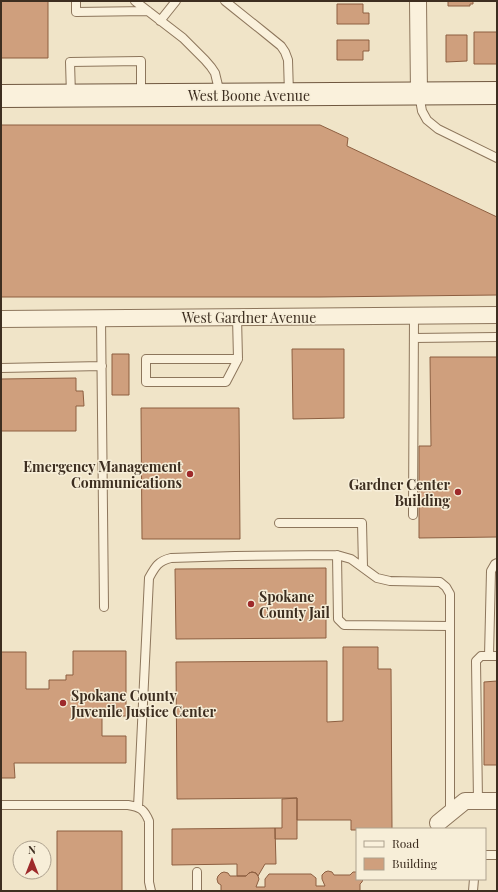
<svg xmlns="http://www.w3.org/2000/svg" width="498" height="892" font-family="'Playfair Display',serif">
<rect width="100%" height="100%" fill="#f0e4c8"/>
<path fill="#cf9f7d" stroke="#8d5f41" d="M 1,1 L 48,1 L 48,58 L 1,58 Z
M 448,1 L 473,1 L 473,4 L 470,4 L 470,6 L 448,6 Z
M 337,4 L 363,4 L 363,13 L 369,13 L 369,24 L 337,24 Z
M 474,32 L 497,32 L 497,64 L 474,64 Z
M 446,35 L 467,35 L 467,61 L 446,62 Z
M 337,40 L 369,40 L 369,51 L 363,51 L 363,60 L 337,60 Z
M 1,125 L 320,125 L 348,138 L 347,146 L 497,217 L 497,295 L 320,297 L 1,297 Z
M 292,349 L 344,349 L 344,418 L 293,419 Z
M 112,354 L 129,354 L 129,395 L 112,395 Z
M 430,357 L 497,357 L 497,537 L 419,538 L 419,446 L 431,446 Z
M 76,378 L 76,391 L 83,391 L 84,406 L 76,406 L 76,431 L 1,431 L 1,379 Z
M 141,408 L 239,408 L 240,539 L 142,539 Z
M 326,568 L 326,638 L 176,639 L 175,569 Z
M 343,647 L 378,647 L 378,669 L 391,669 L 392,829 L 357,829 L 357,830 L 351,830 L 351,820 L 297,820 L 297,798 L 177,799 L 176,662 L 327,661 L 327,722 L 343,721 Z
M 73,651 L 126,651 L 126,716 L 102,716 L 102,736 L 126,736 L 126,763 L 14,763 L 15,778 L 1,778 L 1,652 L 26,652 L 26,689 L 49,689 L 49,680 L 66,680 L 66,675 L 73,675 Z
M 497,681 L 497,765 L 484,765 L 484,682 Z
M 297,798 L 297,839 L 275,839 L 275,828 L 282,828 L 282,799 Z
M 275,828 L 276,864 L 265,864 L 258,876 L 256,873 L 252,872 L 249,873 L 246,876 L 237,876 L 237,864 L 172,865 L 172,829 Z
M 57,831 L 122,831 L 122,891 L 57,891 Z
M 328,871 L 332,872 L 334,875 L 350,875 L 353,872 L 357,872 L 357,879 L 363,879 L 362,882 L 360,884 L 360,891 L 221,891 L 221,885 L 218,883 L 217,879 L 218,876 L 221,873 L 224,872 L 228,873 L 230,876 L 246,876 L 249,873 L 252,872 L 256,873 L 258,876 L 259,879 L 256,887 L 265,887 L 265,879 L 269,874 L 311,874 L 316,878 L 316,886 L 325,886 L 322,879 L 322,875 L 325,872 Z"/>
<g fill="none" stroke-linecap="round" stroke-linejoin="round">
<defs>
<path id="lane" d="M 76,1 L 76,12 L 148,11
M 135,1 L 183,38 L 205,60 L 211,67 L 215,73 L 220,94
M 225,1 L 265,33 L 281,46 L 285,52 L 288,60 L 289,94
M 160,21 L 176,1
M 419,94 L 422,111 L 427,120 L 438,129 L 497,158
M 71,95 L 70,62 L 141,61 L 141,95
M 237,317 L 238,359 L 146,359 L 146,382 L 226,382 L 238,359
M 101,318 L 104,607
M 414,338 L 497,337
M 1,368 L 102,366
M 413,515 L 414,316
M 279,523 L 362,523 L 363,567
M 337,555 L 338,619 L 344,625 L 450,626
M 489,656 L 491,571 L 495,564 L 497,563
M 478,801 L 476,661 L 481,656 L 497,656
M 1,805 L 128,805 C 140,807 144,809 149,821 L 149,882 L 151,891
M 138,807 L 149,578 C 155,567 158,561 171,558 L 235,556 L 337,555 L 351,559 L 377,578 L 390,581 L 440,582 L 446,587 L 450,594 L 450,813
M 485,855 L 497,855
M 197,872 L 197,891
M 473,891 L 474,879"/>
<path id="street" d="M 418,1 L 419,94
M 1,319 L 497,315
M 438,823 L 465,801 L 497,801"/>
<path id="secondary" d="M 1,96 L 497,93"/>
</defs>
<use href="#lane" stroke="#8d765c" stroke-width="10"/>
<use href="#street" stroke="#8d765c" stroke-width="18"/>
<use href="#secondary" stroke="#6f573f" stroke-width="24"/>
<use href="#lane" stroke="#faf1dc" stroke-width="8"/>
<use href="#street" stroke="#faf1dc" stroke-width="16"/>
<use href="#secondary" stroke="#faf1dc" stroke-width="22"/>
</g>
<g fill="#9e2a2b" stroke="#f7eed8" stroke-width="1.5">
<circle cx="190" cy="474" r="4"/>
<circle cx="458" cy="492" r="4"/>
<circle cx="251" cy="604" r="4"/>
<circle cx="63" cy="703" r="4"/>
</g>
<g text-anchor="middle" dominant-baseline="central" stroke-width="3" stroke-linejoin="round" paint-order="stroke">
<g font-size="14" fill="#3d2e20" stroke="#f7eed8">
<text x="249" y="95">West Boone Avenue</text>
<text x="249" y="317">West Gardner Avenue</text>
</g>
<g font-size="14" font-weight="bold" fill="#3d2e20" stroke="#f7eed8" text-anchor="end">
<text x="182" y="466">Emergency Management<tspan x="182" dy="16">Communications</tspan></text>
<text x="450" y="484">Gardner Center<tspan x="450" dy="16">Building</tspan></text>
<text x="259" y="596" text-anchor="start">Spokane<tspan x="259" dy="16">County Jail</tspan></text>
<text x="71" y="695" text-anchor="start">Spokane County<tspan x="71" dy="16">Juvenile Justice Center</tspan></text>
</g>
</g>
<rect width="498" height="892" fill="none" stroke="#3d2e20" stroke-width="4"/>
<rect x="356" y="828" width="130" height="52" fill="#f7eed8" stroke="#ada18e"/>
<rect x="364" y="841" width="20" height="6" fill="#faf1dc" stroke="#ada18e"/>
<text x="392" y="848" font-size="12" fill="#3d2e20">Road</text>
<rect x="364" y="858" width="20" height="12" fill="#cf9f7d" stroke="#ada18e"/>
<text x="392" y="868" font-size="12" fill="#3d2e20">Building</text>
<g transform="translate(32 860)"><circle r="19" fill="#f7eed8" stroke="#ada18e"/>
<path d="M0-3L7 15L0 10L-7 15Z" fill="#9e2a2b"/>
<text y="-6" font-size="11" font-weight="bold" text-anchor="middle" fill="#3d2e20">N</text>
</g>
</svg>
